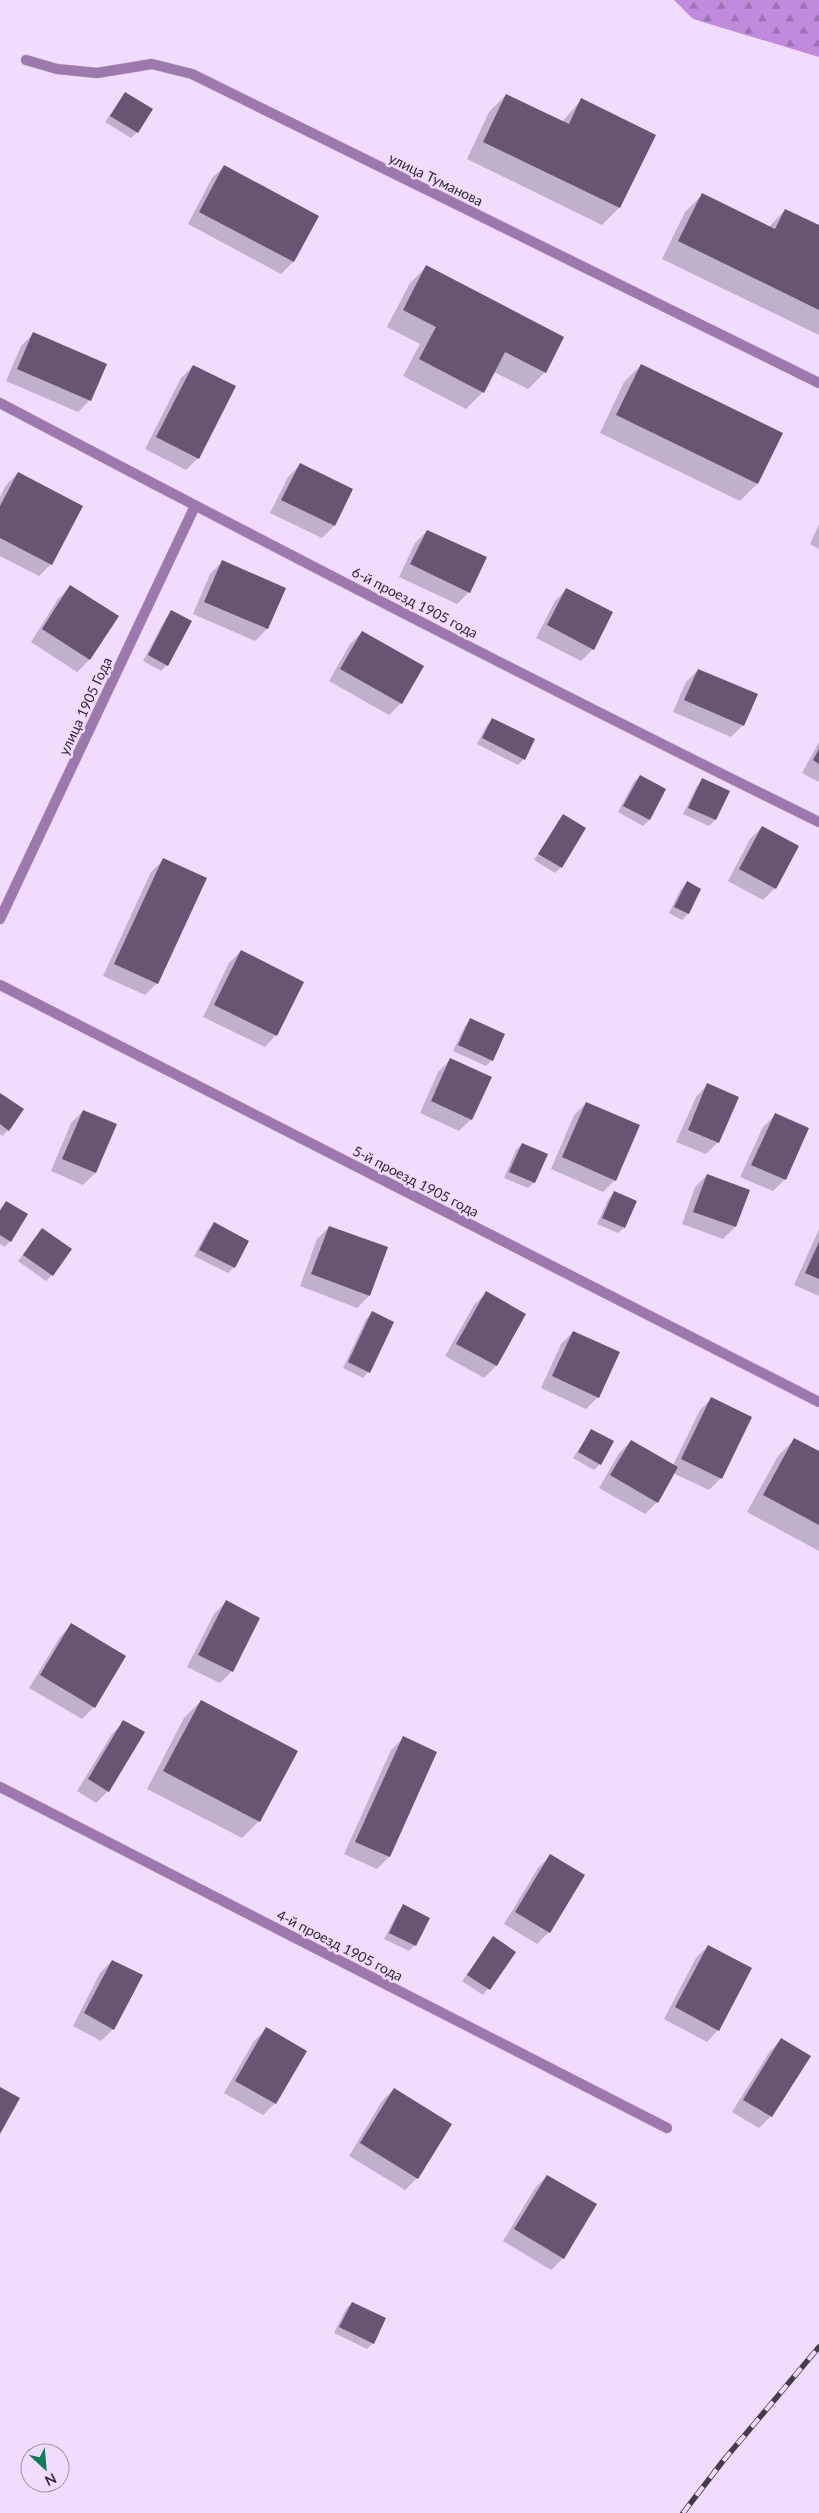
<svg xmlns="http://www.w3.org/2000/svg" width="819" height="2513" font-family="Lato,sans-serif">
<defs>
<pattern id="forest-firs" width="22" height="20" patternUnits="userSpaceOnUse" patternTransform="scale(1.25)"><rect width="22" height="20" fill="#c18bdd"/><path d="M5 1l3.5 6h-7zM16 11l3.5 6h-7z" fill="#9d72b4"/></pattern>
</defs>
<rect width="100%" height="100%" fill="#f1dcfd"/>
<path fill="url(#forest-firs)" d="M 674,0 L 819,0 L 819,57 L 693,19 Z"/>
<path fill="#0003" d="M 125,93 L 137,132 L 131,138 L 105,122 Z
M 506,95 L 562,122 L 581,100 L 619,208 L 602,225 L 467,159 L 489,112 Z
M 224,167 L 317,216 L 293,262 L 281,274 L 188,224 L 212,178 Z
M 702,195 L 769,227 L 785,210 L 819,226 L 819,335 L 662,259 L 685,212 Z
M 427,266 L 545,372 L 528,389 L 494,372 L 483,392 L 466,409 L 403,376 L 420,344 L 387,327 L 410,283 Z
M 33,334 L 90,400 L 78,412 L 6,381 L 21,346 Z
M 641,365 L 782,434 L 757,484 L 740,501 L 600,433 L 624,382 Z
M 193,366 L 198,458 L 186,470 L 145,449 L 181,378 Z
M 300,465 L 351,490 L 334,526 L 322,538 L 270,513 L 288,477 Z
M 18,473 L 51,564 L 39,576 L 0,556 L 0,497 L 6,485 Z
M 819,524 L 819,549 L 810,544 Z
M 427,531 L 469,592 L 457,604 L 399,577 L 415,543 Z
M 222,562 L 284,588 L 267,629 L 255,641 L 193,614 L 210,574 Z
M 70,587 L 117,617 L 89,660 L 77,672 L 31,642 L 58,599 Z
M 567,589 L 593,649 L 581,661 L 536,638 L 555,601 Z
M 171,612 L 167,665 L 161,671 L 143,661 L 166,618 Z
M 362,632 L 401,703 L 389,715 L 329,681 L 350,644 Z
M 698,670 L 743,725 L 731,737 L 673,712 L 686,682 Z
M 493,719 L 524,759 L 518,765 L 477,744 L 487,725 Z
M 819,742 L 819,782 L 802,773 Z
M 640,776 L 665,790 L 649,820 L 643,826 L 618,812 L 634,782 Z
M 703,780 L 728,792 L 715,820 L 709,826 L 683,814 L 697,786 Z
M 563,816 L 561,867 L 555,873 L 534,860 Z
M 762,827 L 775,888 L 763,900 L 728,881 L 750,839 Z
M 163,860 L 157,983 L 145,995 L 103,976 L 151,872 Z
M 687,883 L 700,889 L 688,914 L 682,920 L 669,913 L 681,889 Z
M 241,951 L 276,1035 L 265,1047 L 203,1017 L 229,963 Z
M 471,1020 L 492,1060 L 486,1066 L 453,1051 L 465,1026 Z
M 450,1060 L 471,1119 L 459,1131 L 420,1113 L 438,1072 Z
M 707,1085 L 718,1142 L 706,1154 L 676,1142 L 696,1097 Z
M 0,1094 L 8,1130 L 2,1136 L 0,1134 Z
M 586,1103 L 615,1180 L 603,1192 L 551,1169 L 574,1115 Z
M 83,1111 L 95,1173 L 83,1185 L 51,1171 L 71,1123 Z
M 775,1115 L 785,1179 L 773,1191 L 740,1177 L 763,1127 Z
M 522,1144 L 546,1155 L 534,1183 L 528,1188 L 504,1178 L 516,1150 Z
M 707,1175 L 735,1227 L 723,1239 L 682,1224 L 695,1187 Z
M 615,1192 L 636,1202 L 624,1228 L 618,1233 L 597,1224 L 609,1198 Z
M 6,1202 L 10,1241 L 5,1247 L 0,1244 L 0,1209 Z
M 214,1224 L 247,1241 L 234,1267 L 228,1273 L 194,1256 L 208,1230 Z
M 329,1227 L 369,1296 L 357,1308 L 300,1286 L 317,1239 Z
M 819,1229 L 819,1296 L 794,1285 Z
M 36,1236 L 52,1275 L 46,1281 L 18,1261 Z
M 486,1293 L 524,1314 L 496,1366 L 484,1378 L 445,1356 L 474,1305 Z
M 372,1313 L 368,1372 L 363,1378 L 343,1368 L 366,1319 Z
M 573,1332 L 598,1397 L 586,1409 L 541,1388 L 561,1344 Z
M 712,1398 L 721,1478 L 709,1490 L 673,1473 L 657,1502 L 645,1514 L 599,1488 L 619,1453 L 631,1441 L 673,1465 L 700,1410 Z
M 591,1431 L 600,1464 L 594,1470 L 573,1458 Z
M 795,1439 L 819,1452 L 819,1551 L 747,1512 L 778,1456 Z
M 226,1602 L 232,1671 L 220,1683 L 187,1667 L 214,1614 Z
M 71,1625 L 124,1657 L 94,1707 L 82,1719 L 29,1688 L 60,1637 Z
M 201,1701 L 259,1821 L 242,1838 L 147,1789 L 184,1718 Z
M 124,1722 L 108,1791 L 96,1803 L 77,1791 L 112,1734 Z
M 403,1738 L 436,1753 L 389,1857 L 377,1869 L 344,1854 L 391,1750 Z
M 550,1856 L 549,1932 L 537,1944 L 504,1924 L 538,1868 Z
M 404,1906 L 415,1945 L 409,1951 L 384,1939 L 398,1912 Z
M 493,1938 L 514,1952 L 483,1995 L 462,1981 Z
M 708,1946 L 718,2030 L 707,2042 L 664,2019 L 696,1958 Z
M 112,1961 L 113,2029 L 101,2041 L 73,2026 L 100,1973 Z
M 266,2029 L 275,2103 L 263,2115 L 224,2093 L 254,2041 Z
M 782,2039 L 771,2116 L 759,2128 L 732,2112 L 770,2051 Z
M 394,2089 L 451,2125 L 417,2178 L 405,2190 L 349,2156 L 382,2101 Z
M 547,2176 L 563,2258 L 551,2270 L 503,2241 L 535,2188 Z
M 352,2303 L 373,2343 L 367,2349 L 334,2333 L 346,2309 Z"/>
<path fill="#675571" d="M 125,92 L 153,109 L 138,133 L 110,116 Z
M 506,94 L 569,124 L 581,98 L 656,135 L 620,208 L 483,142 Z
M 224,165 L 319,216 L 294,262 L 199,212 Z
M 702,193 L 775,229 L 785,209 L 819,225 L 819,310 L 678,241 Z
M 426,265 L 564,337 L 546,373 L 505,352 L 484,393 L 419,359 L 436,327 L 403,310 Z
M 33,332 L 107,364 L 91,401 L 17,369 Z
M 641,364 L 783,433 L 758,484 L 616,415 Z
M 193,365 L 236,386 L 199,459 L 156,437 Z
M 300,463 L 353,489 L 335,526 L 281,500 Z
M 18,472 L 83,506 L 52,565 L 0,538 L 0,506 Z
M 427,530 L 487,557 L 470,593 L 410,564 Z
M 222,560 L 286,588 L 268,629 L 204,602 Z
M 70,585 L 119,616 L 90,660 L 42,629 Z
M 566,588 L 613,612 L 594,650 L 547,625 Z
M 171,610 L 192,621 L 168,666 L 148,655 Z
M 362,631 L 424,666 L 402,704 L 340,669 Z
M 698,669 L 758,694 L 744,726 L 684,700 Z
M 492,718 L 535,739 L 525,760 L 482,738 Z
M 819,749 L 819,764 L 813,760 Z
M 640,775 L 666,789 L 650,820 L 623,806 Z
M 702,778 L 730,791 L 716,820 L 688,808 Z
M 563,814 L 586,828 L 562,868 L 538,854 Z
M 762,826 L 799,846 L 776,889 L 739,869 Z
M 163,858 L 207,878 L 158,984 L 114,964 Z
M 687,881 L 701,889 L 689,914 L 674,907 Z
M 241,950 L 304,982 L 277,1036 L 214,1005 Z
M 470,1018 L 505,1034 L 493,1061 L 458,1045 Z
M 450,1058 L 492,1077 L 472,1120 L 431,1101 Z
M 707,1083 L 739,1097 L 719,1143 L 688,1130 Z
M 0,1093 L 24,1109 L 9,1131 L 0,1124 Z
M 586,1102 L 640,1125 L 616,1181 L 562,1157 Z
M 83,1110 L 117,1124 L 96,1173 L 62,1159 Z
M 775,1113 L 809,1128 L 786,1180 L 751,1165 Z
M 522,1143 L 548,1154 L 535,1183 L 509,1172 Z
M 707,1174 L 750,1190 L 736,1227 L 693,1212 Z
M 614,1191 L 637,1201 L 625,1228 L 602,1218 Z
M 6,1201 L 28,1214 L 11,1242 L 0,1235 L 0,1211 Z
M 214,1222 L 249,1241 L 235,1268 L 199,1250 Z
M 329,1226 L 388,1247 L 370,1296 L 311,1274 Z
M 42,1228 L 72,1249 L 53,1276 L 23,1255 Z
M 819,1242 L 819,1279 L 805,1273 Z
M 486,1291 L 526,1314 L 497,1366 L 456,1344 Z
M 372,1311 L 394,1322 L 370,1373 L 348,1362 Z
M 573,1331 L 620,1352 L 599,1398 L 552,1376 Z
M 711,1397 L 752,1417 L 722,1479 L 681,1459 Z
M 591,1429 L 614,1441 L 601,1465 L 578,1452 Z
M 794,1438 L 819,1451 L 819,1525 L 763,1495 Z
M 631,1440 L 678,1467 L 658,1503 L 610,1475 Z
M 226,1600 L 260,1618 L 233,1672 L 198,1655 Z
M 71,1623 L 126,1656 L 95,1708 L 40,1675 Z
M 201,1700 L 298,1751 L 260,1822 L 163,1771 Z
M 123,1720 L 145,1732 L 109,1792 L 88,1779 Z
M 403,1736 L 437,1752 L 390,1857 L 355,1842 Z
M 550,1854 L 585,1875 L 550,1933 L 515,1912 Z
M 403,1904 L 430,1918 L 416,1946 L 389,1933 Z
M 493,1936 L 516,1952 L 490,1990 L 467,1975 Z
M 708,1945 L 752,1968 L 719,2031 L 675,2007 Z
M 112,1960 L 143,1975 L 114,2030 L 84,2013 Z
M 266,2027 L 307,2051 L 276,2104 L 235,2081 Z
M 781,2038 L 811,2056 L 772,2117 L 743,2100 Z
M 0,2087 L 20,2098 L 0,2134 Z
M 394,2088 L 452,2124 L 418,2179 L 360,2143 Z
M 547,2175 L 597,2204 L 564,2259 L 514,2229 Z
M 352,2302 L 386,2318 L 374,2344 L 339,2327 Z"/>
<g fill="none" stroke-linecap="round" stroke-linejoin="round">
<defs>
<path id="street" d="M 26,60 L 57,69 L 97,73 L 152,64 L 192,74 L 819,383
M 0,403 C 271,546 544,687 819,822
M 0,919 L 195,506
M 0,985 L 819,1402
M 0,1787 L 667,2128"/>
</defs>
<use href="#street" stroke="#cbb8d5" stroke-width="11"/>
<use href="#street" stroke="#9b79ad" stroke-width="10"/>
<defs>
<path id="rail" d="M 683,2513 L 723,2461 L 819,2347"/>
</defs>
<use href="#rail" stroke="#453c4a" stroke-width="5.5"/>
<use href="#rail" stroke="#f1dcfd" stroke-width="4" stroke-dasharray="11" stroke-linecap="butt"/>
</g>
<g text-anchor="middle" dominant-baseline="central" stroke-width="5" stroke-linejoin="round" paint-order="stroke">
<g font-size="14" fill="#312935" stroke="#f1dcfd">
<text transform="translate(436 179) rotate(26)">улица Туманова</text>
<text transform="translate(415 602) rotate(27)">6-й проезд 1905 года</text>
<text transform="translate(85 706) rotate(-65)">улица 1905 Года</text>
<text transform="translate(416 1181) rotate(27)">5-й проезд 1905 года</text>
<text transform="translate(340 1945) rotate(27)">4-й проезд 1905 года</text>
</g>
</g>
<g transform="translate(45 2468) rotate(154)"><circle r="24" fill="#f1dcfd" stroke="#a494ad"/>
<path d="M0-4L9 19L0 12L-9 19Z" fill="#0f7d58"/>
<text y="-8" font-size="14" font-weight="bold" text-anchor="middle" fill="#312935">N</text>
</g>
</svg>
